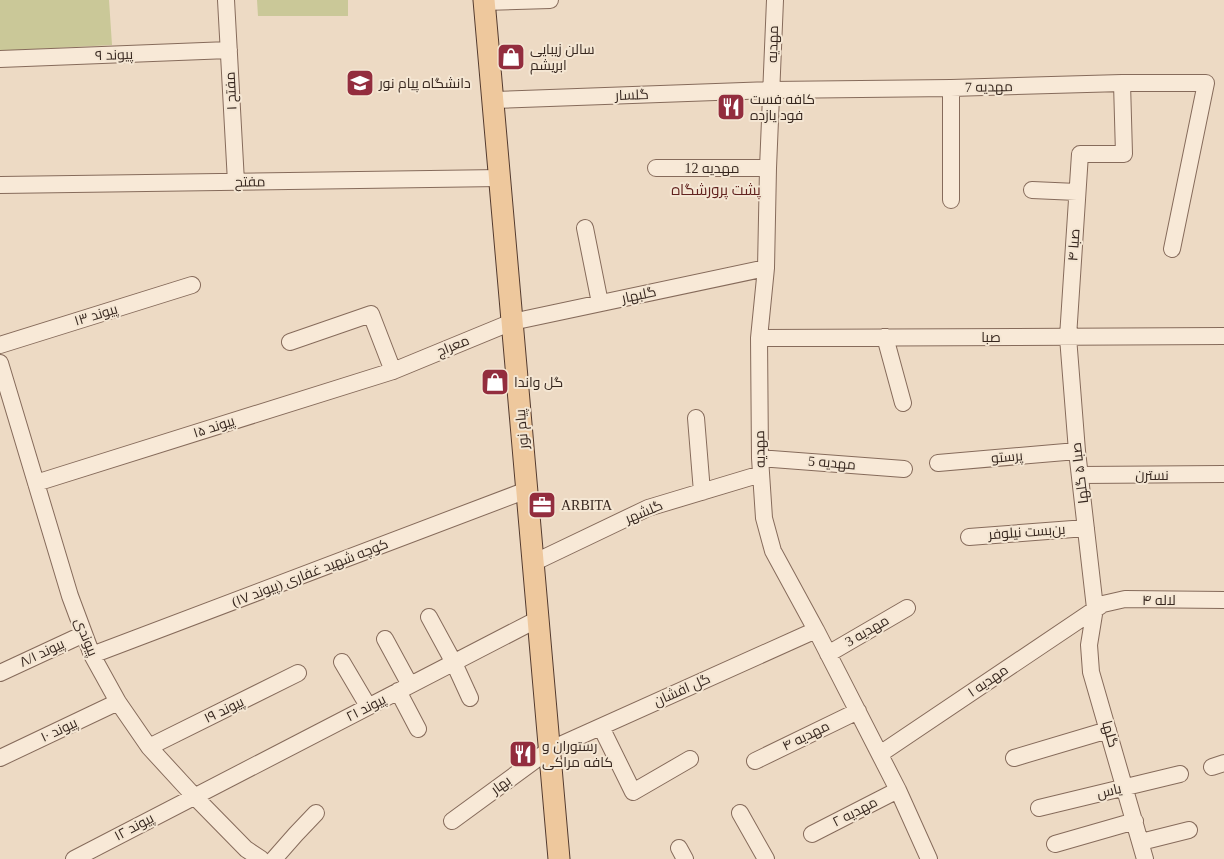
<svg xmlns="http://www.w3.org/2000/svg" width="1224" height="859" font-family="'Times New Roman',Cairo,serif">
<rect width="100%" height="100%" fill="#eddac4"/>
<path fill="#cac898" d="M 0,0 L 109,0 L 112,45 L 0,51 Z
M 257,0 L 348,0 L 348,16 L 258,16 Z"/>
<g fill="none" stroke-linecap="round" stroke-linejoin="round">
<defs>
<path id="minor" d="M 226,0 L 236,182
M 775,0 L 768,168 L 766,268 L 759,338 L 760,458 L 764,518 L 773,551 L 816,630 L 898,790 L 929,859
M 484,2 L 550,0
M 0,59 L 229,50
M 1122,83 L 1124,154 L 1080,154 L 1068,337 L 1077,451 L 1095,608 L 1089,645 L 1091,672 L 1145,859
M 951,88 L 951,200
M 493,100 L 771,90 L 951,88 L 1122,83 L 1206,83 L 1172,249
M 656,168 L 768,168
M 0,185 L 500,178
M 1032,190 L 1077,192
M 585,228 L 600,303
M 885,337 L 903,403
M 759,338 L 1224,336
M 290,342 L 371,314 L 393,371
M 0,345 L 192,285
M 0,363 L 70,596 L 92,655 L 118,702 L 149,747 L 194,796 L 246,849 L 261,859
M 696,418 L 702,492
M 760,458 L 904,469
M 938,463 L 1077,451
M 1080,475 L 1224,474
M 36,483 L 393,371 L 512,322 L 766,268
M 969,537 L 1086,528
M 533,563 L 648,508 L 761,474
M 429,617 L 454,663 L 470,698
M 385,639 L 410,685
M 828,654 L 907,608
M 92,655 L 527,490
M 342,662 L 368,706
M 0,673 L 84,634
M 398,691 L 418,729
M 601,727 L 633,792 L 690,759
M 149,747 L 298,673
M 880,754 L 1103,604 L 1125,599 L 1224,600
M 0,758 L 118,702
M 1014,758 L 1108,730
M 755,761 L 858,711
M 1212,767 L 1224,763
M 1039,808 L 1180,774
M 740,813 L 766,859
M 452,821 L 549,750 L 816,630
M 812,834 L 898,790
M 1141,842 L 1189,830
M 1055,844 L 1135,821
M 679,848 L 685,859
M 74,859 L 538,619
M 274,859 L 296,834 L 316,813"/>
<path id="major" d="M 484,0 L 559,859"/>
</defs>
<use href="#minor" stroke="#866b5b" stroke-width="18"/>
<use href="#major" stroke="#543b2f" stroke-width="23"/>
<use href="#minor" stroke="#f8e9d7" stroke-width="16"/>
<use href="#major" stroke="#eec89d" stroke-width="21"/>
</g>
<defs>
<symbol id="shop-square" viewBox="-11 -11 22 22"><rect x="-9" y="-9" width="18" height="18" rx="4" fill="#932d3e" stroke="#f4e6d3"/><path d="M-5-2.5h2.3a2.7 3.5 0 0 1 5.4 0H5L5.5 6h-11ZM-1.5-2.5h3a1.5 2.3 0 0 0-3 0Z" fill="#fff"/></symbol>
<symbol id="university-square" viewBox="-11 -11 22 22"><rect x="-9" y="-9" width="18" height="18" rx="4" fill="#932d3e" stroke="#f4e6d3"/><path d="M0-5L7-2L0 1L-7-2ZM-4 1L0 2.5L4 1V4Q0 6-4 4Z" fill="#fff"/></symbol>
<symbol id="restaurant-square" viewBox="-11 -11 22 22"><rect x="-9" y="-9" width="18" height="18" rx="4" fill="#932d3e" stroke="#f4e6d3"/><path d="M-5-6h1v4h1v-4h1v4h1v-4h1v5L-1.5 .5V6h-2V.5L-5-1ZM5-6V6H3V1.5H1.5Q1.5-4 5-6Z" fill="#fff"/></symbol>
<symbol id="office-square" viewBox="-11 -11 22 22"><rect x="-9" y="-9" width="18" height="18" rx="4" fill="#932d3e" stroke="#f4e6d3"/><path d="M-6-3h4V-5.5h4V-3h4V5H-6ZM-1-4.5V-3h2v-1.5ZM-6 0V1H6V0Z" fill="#fff"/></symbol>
</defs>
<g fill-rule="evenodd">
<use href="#shop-square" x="495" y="41" width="32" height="32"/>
<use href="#university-square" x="344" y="67" width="32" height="32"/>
<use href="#restaurant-square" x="715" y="91" width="32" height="32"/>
<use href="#shop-square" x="479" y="366" width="32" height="32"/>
<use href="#office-square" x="526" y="489" width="32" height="32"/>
<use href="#restaurant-square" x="507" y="738" width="32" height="32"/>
</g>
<g text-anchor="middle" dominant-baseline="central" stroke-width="4" stroke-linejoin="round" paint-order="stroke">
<g font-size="14" fill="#37271f" stroke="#f4e6d3">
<text transform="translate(773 44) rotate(-88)">مهدیه</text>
<text transform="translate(114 55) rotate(-2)">پیوند ۹</text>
<text transform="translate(989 87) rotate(-1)">مهدیه 7</text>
<text transform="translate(231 91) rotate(-93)">مفتح ۱</text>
<text transform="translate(632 95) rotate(-2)">گلسار</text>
<text x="712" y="168">مهدیه 12</text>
<text transform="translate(250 182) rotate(-1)">مفتح</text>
<text transform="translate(1074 245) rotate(-86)">صبا ۴</text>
<text transform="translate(639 295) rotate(-12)">گلبهار</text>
<text transform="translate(96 315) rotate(-17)">پیوند ۱۳</text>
<text x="991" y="337">صبا</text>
<text transform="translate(453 346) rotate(-22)">معراج</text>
<text transform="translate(214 427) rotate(-18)">پیوند ۱۵</text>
<text transform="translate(522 429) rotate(-95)">پیام نور</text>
<text transform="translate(760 449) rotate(-91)">مهدیه</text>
<text transform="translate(1007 457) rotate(-5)">پرستو</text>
<text transform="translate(832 463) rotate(5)">مهدیه 5</text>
<text transform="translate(1080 473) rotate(-97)">صبا ۵ گلها</text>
<text x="1152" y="475">نسترن</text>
<text transform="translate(644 512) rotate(-22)">گلشهر</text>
<text transform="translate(1027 532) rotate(-4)">بن‌بست نیلوفر</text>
<text transform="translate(310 573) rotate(-21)">کوچه شهید غفاری (پیوند ۱۷)</text>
<text x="1159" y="600">لاله ۴</text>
<text transform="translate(867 631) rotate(-30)">مهدیه 3</text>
<text transform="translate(86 637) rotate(68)">پیوندی</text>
<text transform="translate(42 653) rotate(-25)">پیوند ۸/۱</text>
<text transform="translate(988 681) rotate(-34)">مهدیه ۱</text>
<text transform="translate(682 690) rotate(-24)">گل افشان</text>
<text transform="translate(366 708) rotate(-27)">پیوند ۲۱</text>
<text transform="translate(224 710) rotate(-26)">پیوند ۱۹</text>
<text transform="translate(59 730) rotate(-25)">پیوند ۱۰</text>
<text transform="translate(1110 734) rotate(74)">گلها</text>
<text transform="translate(806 736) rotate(-26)">مهدیه ۴</text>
<text transform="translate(501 785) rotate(-36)">بهار</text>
<text transform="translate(1109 791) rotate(-13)">یاس</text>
<text transform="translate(855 812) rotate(-27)">مهدیه ۲</text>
<text transform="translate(134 827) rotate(-28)">پیوند ۱۲</text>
</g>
<g font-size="14" fill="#37271f" stroke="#f4e6d3" text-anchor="start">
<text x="530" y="49">سالن زیبایی<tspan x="530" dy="16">ابریشم</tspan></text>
<text x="379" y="83">دانشگاه پیام نور</text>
<text x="750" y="99">کافه فست<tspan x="750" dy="16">فود یازده</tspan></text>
<text x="514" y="382">گل واندا</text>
<text x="561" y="505">ARBITA</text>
<text x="542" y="746">رستوران و<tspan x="542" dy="16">کافه مراکی</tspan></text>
</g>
<g font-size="15" fill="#62231f" stroke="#f4e6d3">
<text x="716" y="190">پشت پرورشگاه</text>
</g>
</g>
</svg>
